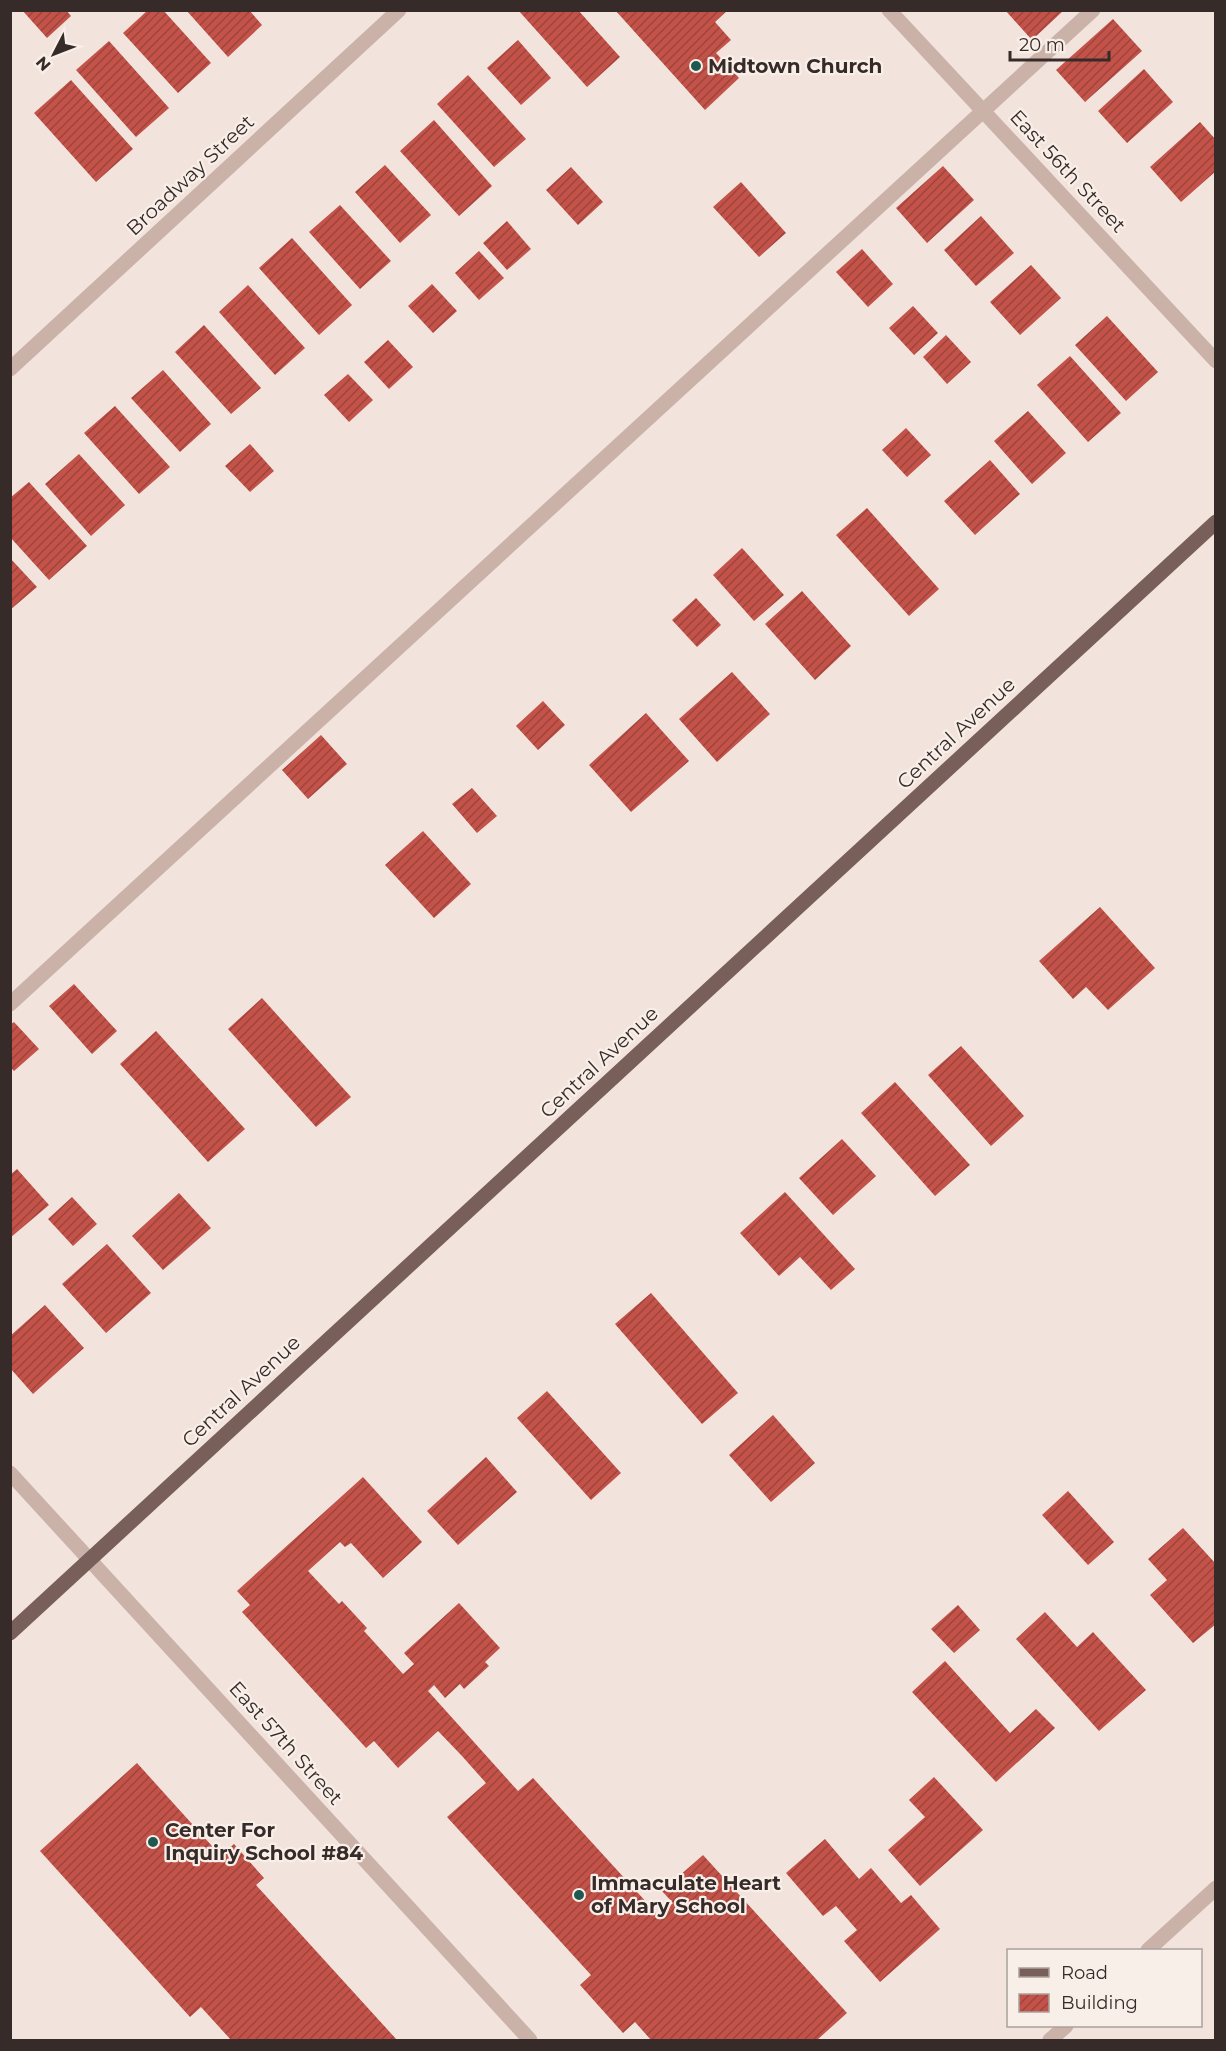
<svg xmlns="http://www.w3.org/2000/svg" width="1226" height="2051" font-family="Montserrat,sans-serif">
<defs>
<pattern id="building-hatch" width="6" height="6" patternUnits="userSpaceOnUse" patternTransform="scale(1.5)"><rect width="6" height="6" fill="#c35249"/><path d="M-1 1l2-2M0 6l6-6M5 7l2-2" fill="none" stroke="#9f443d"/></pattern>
</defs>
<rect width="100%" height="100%" fill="#f2e4dd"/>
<path fill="url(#building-hatch)" d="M 22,10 L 66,10 L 71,16 L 47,38 Z
M 148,10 L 163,10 L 211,63 L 178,93 L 123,33 Z
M 186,10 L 249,10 L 262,25 L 228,57 Z
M 518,10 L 578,10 L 620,57 L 587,87 Z
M 615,10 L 728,10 L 715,22 L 731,40 L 716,53 L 739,78 L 705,110 Z
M 1005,10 L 1064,10 L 1032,40 Z
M 1113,19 L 1142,51 L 1085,102 L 1056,70 Z
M 518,40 L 551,78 L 521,105 L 487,68 Z
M 109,41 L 169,108 L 136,137 L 76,70 Z
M 1144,69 L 1173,102 L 1127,143 L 1098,111 Z
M 468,75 L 526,139 L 494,167 L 437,104 Z
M 71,80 L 133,149 L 96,182 L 34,113 Z
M 434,120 L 492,186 L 459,216 L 400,151 Z
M 1200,122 L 1216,140 L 1216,171 L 1181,202 L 1150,167 Z
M 385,165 L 431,215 L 400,243 L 355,192 Z
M 943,166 L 974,200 L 927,243 L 896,208 Z
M 571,167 L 603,202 L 578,225 L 546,190 Z
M 741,182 L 786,233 L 759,257 L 713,207 Z
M 340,205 L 391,261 L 360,289 L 309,232 Z
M 981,216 L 1014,253 L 976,286 L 944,250 Z
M 507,221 L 531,249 L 507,270 L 483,243 Z
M 292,238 L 352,305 L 319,335 L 259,268 Z
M 862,249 L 893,284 L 868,307 L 836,272 Z
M 479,251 L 504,278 L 479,300 L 455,273 Z
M 1031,265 L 1061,298 L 1020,335 L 990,302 Z
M 432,284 L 457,311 L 433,333 L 408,306 Z
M 248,285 L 305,348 L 275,375 L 219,312 Z
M 913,306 L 938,333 L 914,355 L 889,328 Z
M 1107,316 L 1158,372 L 1126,401 L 1075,345 Z
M 204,325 L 261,388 L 231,414 L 175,352 Z
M 946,335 L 971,362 L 947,384 L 923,357 Z
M 388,340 L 413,367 L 389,389 L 364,362 Z
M 1070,356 L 1121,413 L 1088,442 L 1037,385 Z
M 163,370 L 211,424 L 180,452 L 131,398 Z
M 348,374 L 373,400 L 349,422 L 324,395 Z
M 115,406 L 170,467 L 139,494 L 84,433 Z
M 1028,411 L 1066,453 L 1032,484 L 994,441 Z
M 906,428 L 931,455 L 907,477 L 882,450 Z
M 250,444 L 274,471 L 250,492 L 225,466 Z
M 79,454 L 125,505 L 91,536 L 45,484 Z
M 990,460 L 1020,494 L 975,535 L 944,501 Z
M 29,482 L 87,546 L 49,580 L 10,537 L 10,498 Z
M 867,508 L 939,589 L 909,616 L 836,535 Z
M 742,548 L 784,595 L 754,621 L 713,575 Z
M 10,558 L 37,587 L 10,610 Z
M 802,591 L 851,646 L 815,680 L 765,624 Z
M 696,598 L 721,625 L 697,647 L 672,620 Z
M 732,672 L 770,714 L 717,762 L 679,719 Z
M 543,701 L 565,725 L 538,750 L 516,726 Z
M 646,713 L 689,761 L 631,812 L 589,765 Z
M 321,735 L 347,764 L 308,799 L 282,770 Z
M 472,788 L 497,816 L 477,833 L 452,804 Z
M 423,831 L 471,884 L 434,918 L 385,865 Z
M 1100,907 L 1155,968 L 1108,1010 L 1086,987 L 1073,999 L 1039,961 Z
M 74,984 L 117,1031 L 92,1054 L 49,1006 Z
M 262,998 L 351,1097 L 316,1127 L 228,1029 Z
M 14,1022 L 39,1049 L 14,1071 L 10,1067 L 10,1025 Z
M 156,1031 L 245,1129 L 208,1162 L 120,1064 Z
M 961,1046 L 1024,1116 L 991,1146 L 928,1075 Z
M 895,1082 L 970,1165 L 935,1196 L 861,1113 Z
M 842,1139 L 876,1176 L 833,1215 L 799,1178 Z
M 17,1169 L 49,1205 L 10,1238 L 10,1175 Z
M 785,1192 L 855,1269 L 831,1290 L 800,1257 L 779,1276 L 740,1233 Z
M 179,1193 L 211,1228 L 163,1270 L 132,1236 Z
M 72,1197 L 97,1224 L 73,1246 L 48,1219 Z
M 107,1244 L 151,1293 L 106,1333 L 62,1284 Z
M 651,1293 L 738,1393 L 702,1424 L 615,1324 Z
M 45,1305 L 84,1348 L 33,1394 L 10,1368 L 10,1336 Z
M 547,1391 L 621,1473 L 591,1500 L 517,1418 Z
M 773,1415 L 815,1463 L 771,1502 L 729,1455 Z
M 486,1457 L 517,1492 L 458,1545 L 427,1511 Z
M 363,1477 L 422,1542 L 383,1578 L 351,1543 L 345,1547 L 340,1542 L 308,1571 L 339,1604 L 342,1601 L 367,1628 L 364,1631 L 403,1674 L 414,1664 L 404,1653 L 459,1603 L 500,1648 L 485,1662 L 489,1666 L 464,1689 L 460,1684 L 445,1698 L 434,1685 L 428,1691 L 518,1791 L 533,1778 L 659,1916 L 673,1903 L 662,1891 L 703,1855 L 847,2013 L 817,2040 L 651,2040 L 635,2022 L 623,2033 L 580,1985 L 591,1975 L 447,1817 L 486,1783 L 462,1756 L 438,1731 L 398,1768 L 374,1741 L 366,1748 L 242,1612 L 250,1605 L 237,1591 Z
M 1068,1491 L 1114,1542 L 1088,1565 L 1042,1515 Z
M 1183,1528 L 1216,1564 L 1216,1624 L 1193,1643 L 1150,1595 L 1167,1580 L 1148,1559 Z
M 958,1605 L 980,1630 L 954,1653 L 931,1629 Z
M 1045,1612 L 1077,1647 L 1093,1632 L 1146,1690 L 1099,1731 L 1016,1639 Z
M 945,1661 L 1010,1733 L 1036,1709 L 1055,1728 L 996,1782 L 912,1692 Z
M 137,1763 L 221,1856 L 234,1844 L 264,1878 L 256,1885 L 397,2040 L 231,2040 L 201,2007 L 190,2017 L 40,1851 Z
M 934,1777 L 983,1830 L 920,1886 L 888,1850 L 925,1817 L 909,1800 Z
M 825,1839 L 859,1879 L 871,1868 L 901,1903 L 911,1895 L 940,1929 L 880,1982 L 844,1941 L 857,1930 L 836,1906 L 823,1916 L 786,1873 Z"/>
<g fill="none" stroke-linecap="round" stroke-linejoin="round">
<path stroke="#cab2a9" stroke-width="15" d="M 889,10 L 1216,361
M 10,369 L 399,10
M 10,1004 L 1093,10
M 10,1473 L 530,2040
M 1148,1950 L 1216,1888
M 1050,2040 L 1066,2026"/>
<path stroke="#785f5a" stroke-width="15" d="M 10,1633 L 1216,522"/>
</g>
<g fill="#1f5751" stroke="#f9efe9" stroke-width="2">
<circle cx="696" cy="66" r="6"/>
<circle cx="153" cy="1842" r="6"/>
<circle cx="579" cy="1895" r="6"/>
</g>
<g text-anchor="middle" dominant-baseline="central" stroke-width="4.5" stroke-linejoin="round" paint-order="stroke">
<g font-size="20" font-weight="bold" fill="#372b29" stroke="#f9efe9" text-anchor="start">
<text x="708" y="66">Midtown Church</text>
<text x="165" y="1830">Center For<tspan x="165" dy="23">Inquiry School #84</tspan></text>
<text x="591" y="1883">Immaculate Heart<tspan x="591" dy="23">of Mary School</tspan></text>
</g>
<g font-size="20" fill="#372b29" stroke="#f9efe9">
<text transform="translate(1068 171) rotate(47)">East 56th Street</text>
<text transform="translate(190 175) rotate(-43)">Broadway Street</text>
<text transform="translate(956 733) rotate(-43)">Central Avenue</text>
<text transform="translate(599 1062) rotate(-43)">Central Avenue</text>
<text transform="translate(241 1391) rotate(-43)">Central Avenue</text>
<text transform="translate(286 1743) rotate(48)">East 57th Street</text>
</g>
</g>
<rect width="1226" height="2051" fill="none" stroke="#372b29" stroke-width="24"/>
<rect x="1007" y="1949" width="195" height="78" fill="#f9efe9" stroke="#aba19c" stroke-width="1.5"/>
<rect x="1019" y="1968" width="30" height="9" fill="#785f5a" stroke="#aba19c" stroke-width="1.5"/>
<text x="1061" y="1979" font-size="18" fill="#372b29">Road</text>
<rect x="1019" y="1994" width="30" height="18" fill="url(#building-hatch)" stroke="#aba19c" stroke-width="1.5"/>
<text x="1061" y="2009" font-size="18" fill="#372b29">Building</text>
<g transform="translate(54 54) rotate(228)" stroke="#f9efe9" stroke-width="4.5" paint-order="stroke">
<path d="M0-4.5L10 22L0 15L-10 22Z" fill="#372b29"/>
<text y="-9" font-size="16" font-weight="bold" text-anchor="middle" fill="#372b29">N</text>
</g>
<path d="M1010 51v9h99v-9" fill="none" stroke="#372b29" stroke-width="3"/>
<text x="1019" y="51" font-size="18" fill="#372b29" stroke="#f9efe9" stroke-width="4.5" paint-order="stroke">20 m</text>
</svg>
